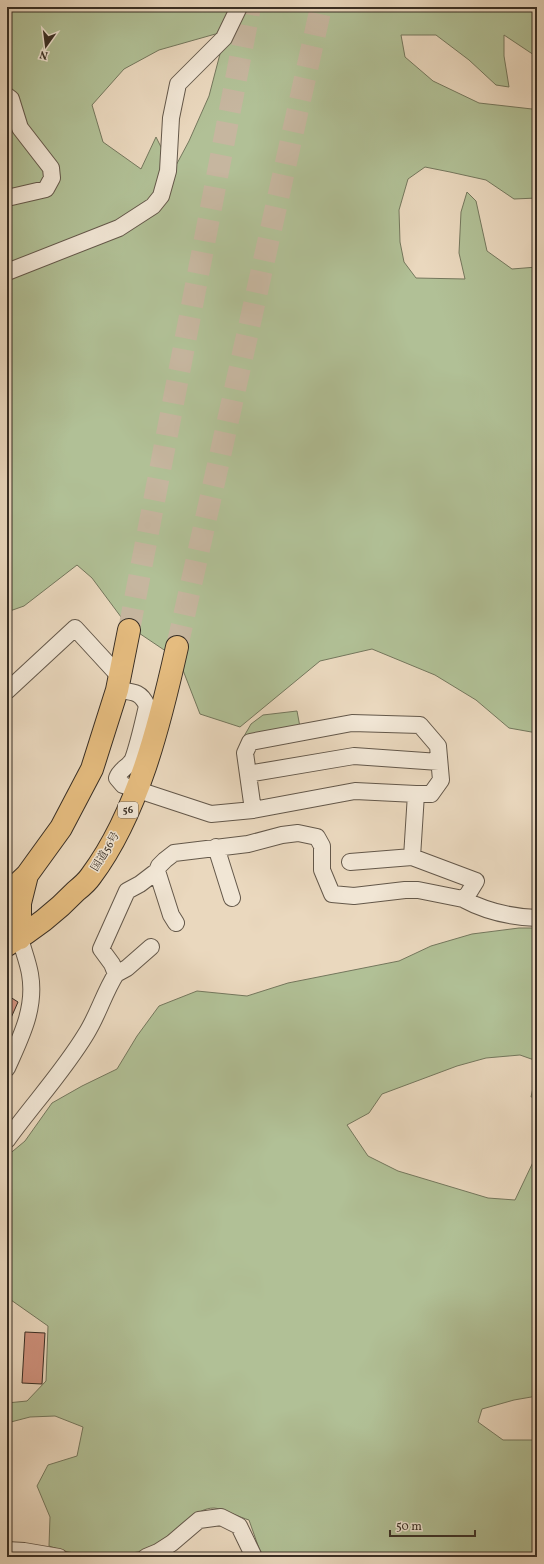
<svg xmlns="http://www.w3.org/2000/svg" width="544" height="1564" font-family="Vollkorn,'Noto Serif JP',serif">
<rect width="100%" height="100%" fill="#ead8be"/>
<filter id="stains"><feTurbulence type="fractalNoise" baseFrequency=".005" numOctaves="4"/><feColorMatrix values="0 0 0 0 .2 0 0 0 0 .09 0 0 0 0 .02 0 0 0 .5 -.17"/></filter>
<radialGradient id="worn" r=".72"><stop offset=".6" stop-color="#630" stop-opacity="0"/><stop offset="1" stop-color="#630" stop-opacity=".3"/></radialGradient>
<path fill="#b1c096" stroke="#74775d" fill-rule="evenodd" d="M 12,7 L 537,7 L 537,57 L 504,35 L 504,56 L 509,87 L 496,85 L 469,60 L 436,35 L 401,35 L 405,57 L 433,81 L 479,103 L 532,109 L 537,111 L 537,198 L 514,199 L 486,180 L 450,172 L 425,167 L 408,179 L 399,210 L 400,242 L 404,262 L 416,278 L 465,279 L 459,253 L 461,212 L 467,192 L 476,201 L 487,251 L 512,269 L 537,267 L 537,733 L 509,728 L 476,700 L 435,675 L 372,649 L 320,661 L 240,727 L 200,714 L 179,660 L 127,625 L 92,578 L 77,565 L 24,606 L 7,612 L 7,131 L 24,113 L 7,100 L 7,12 ZM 226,31 L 209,96 L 189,141 L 173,171 L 156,137 L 141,169 L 103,142 L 92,105 L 124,69 L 159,50 Z
M 297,711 L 300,727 L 243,738 L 251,724 L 263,715 Z
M 519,928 L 537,928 L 537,1061 L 520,1055 L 486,1058 L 457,1066 L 382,1094 L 369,1113 L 347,1125 L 368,1156 L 398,1171 L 488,1198 L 515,1200 L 535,1158 L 537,1159 L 537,1396 L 514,1400 L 482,1409 L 478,1422 L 503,1440 L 537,1440 L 537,1557 L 262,1557 L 249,1520 C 242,1518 220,1508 214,1508 C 195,1508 183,1528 169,1538 C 144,1557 100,1559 69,1552 C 62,1551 56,1548 49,1546 L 50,1517 L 37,1486 L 48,1465 L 77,1456 L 83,1427 L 55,1416 L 30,1417 L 7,1423 L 7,1403 L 27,1401 L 46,1381 L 48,1326 L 11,1300 L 7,1295 L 7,1221 L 9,1205 L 7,1197 L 7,1156 L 25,1141 L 52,1103 L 82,1086 L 117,1069 L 137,1036 L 159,1006 L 197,991 L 247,996 L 288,983 L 399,961 L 431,946 L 472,934 Z
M 537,1070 L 537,1097 L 531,1097 Z"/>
<path fill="#d0927e" stroke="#382e24" d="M 7,995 L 18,1002 L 7,1027 Z
M 25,1332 L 45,1333 L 42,1384 L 22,1383 Z"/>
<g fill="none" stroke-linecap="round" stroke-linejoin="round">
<path stroke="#c6b69f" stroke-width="22" stroke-dasharray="22 11" stroke-linecap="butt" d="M 129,630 L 250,7
M 177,647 L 321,7"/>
<defs>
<path id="minor" d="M 7,96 L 11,99 L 20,128 L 51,168 L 52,178 L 46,189 L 7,198
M 7,272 L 119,228 L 153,206 L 161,196 L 168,171 L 171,118 L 178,84 L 224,38 L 239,7
M 7,691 L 75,628 L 120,677
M 248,774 L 354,756 L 439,762
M 253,810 L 245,753 L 250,742 L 352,723 L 420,725 L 438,746 L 441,780 L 431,794 L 416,794
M 216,847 L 232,898
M 350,862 L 412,857
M 157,871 L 171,915 L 176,923
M 463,899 C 487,912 510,917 537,918
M 116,974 L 127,968 L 151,947
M 7,1068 C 21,1037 36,1008 30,974 C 28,962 23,950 20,938
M 7,1140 C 33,1104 63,1072 86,1034 C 98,1015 104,993 116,974 L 112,964 L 101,949 L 127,891 L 140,884 L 157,871 L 159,866 L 165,860 L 174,853 L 248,844 L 282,835 L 298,833 L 317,837 L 322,846 L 322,870 L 332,894 L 354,896 L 405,890 L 418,890 L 463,899 L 468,894 L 476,881 L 412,857 L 416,794 L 355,791 L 253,810 L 211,814 L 123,785 L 117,778 C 120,769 129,767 133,759 C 139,742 143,723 147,706 C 141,691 132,692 117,690
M 7,1550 L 24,1551 L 59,1557
M 146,1557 L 158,1552 L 172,1543 L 199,1520 L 221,1517 L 239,1526 L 254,1557"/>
<path id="highway" d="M 7,894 L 27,875 L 61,828 L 92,769 L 117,690 L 129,630
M 20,938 L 20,903 L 27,875
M 7,945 C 33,930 55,913 76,891 C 81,887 87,882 91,876 C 138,813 160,723 177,647"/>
</defs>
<use href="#minor" stroke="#64584a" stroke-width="18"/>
<use href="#highway" stroke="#382e24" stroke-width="24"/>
<use href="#minor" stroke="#f1e6d5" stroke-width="16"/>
<use href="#highway" stroke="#e5bc7f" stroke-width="22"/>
</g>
<g text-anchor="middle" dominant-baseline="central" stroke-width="3" stroke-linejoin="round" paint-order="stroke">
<rect fill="#f1e6d5" stroke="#706559" stroke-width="1" x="118" y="802" width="20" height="16" rx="3"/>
<g font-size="10" font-weight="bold" fill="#382e24">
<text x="128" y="810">56</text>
</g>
<g font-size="11" fill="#382e24" stroke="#f1e6d5">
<text transform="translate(106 852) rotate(-59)">国道56号</text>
</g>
</g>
<rect width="544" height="1564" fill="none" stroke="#ead8be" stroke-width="24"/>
<rect x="8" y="8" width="528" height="1548" fill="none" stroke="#382e24" stroke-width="2"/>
<rect x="12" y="12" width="520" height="1540" fill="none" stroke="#382e24"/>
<g transform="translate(46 46) rotate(194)" stroke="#f1e6d5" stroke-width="3" paint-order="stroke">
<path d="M0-3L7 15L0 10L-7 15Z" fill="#382e24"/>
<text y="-6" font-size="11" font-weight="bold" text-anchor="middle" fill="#382e24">N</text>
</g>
<path d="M390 1530v6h85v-6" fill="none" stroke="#382e24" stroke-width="2"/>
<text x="396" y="1530" font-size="12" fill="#382e24" stroke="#f1e6d5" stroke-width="3" paint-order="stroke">50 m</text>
<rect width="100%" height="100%" filter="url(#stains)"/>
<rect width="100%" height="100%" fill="url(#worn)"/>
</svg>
